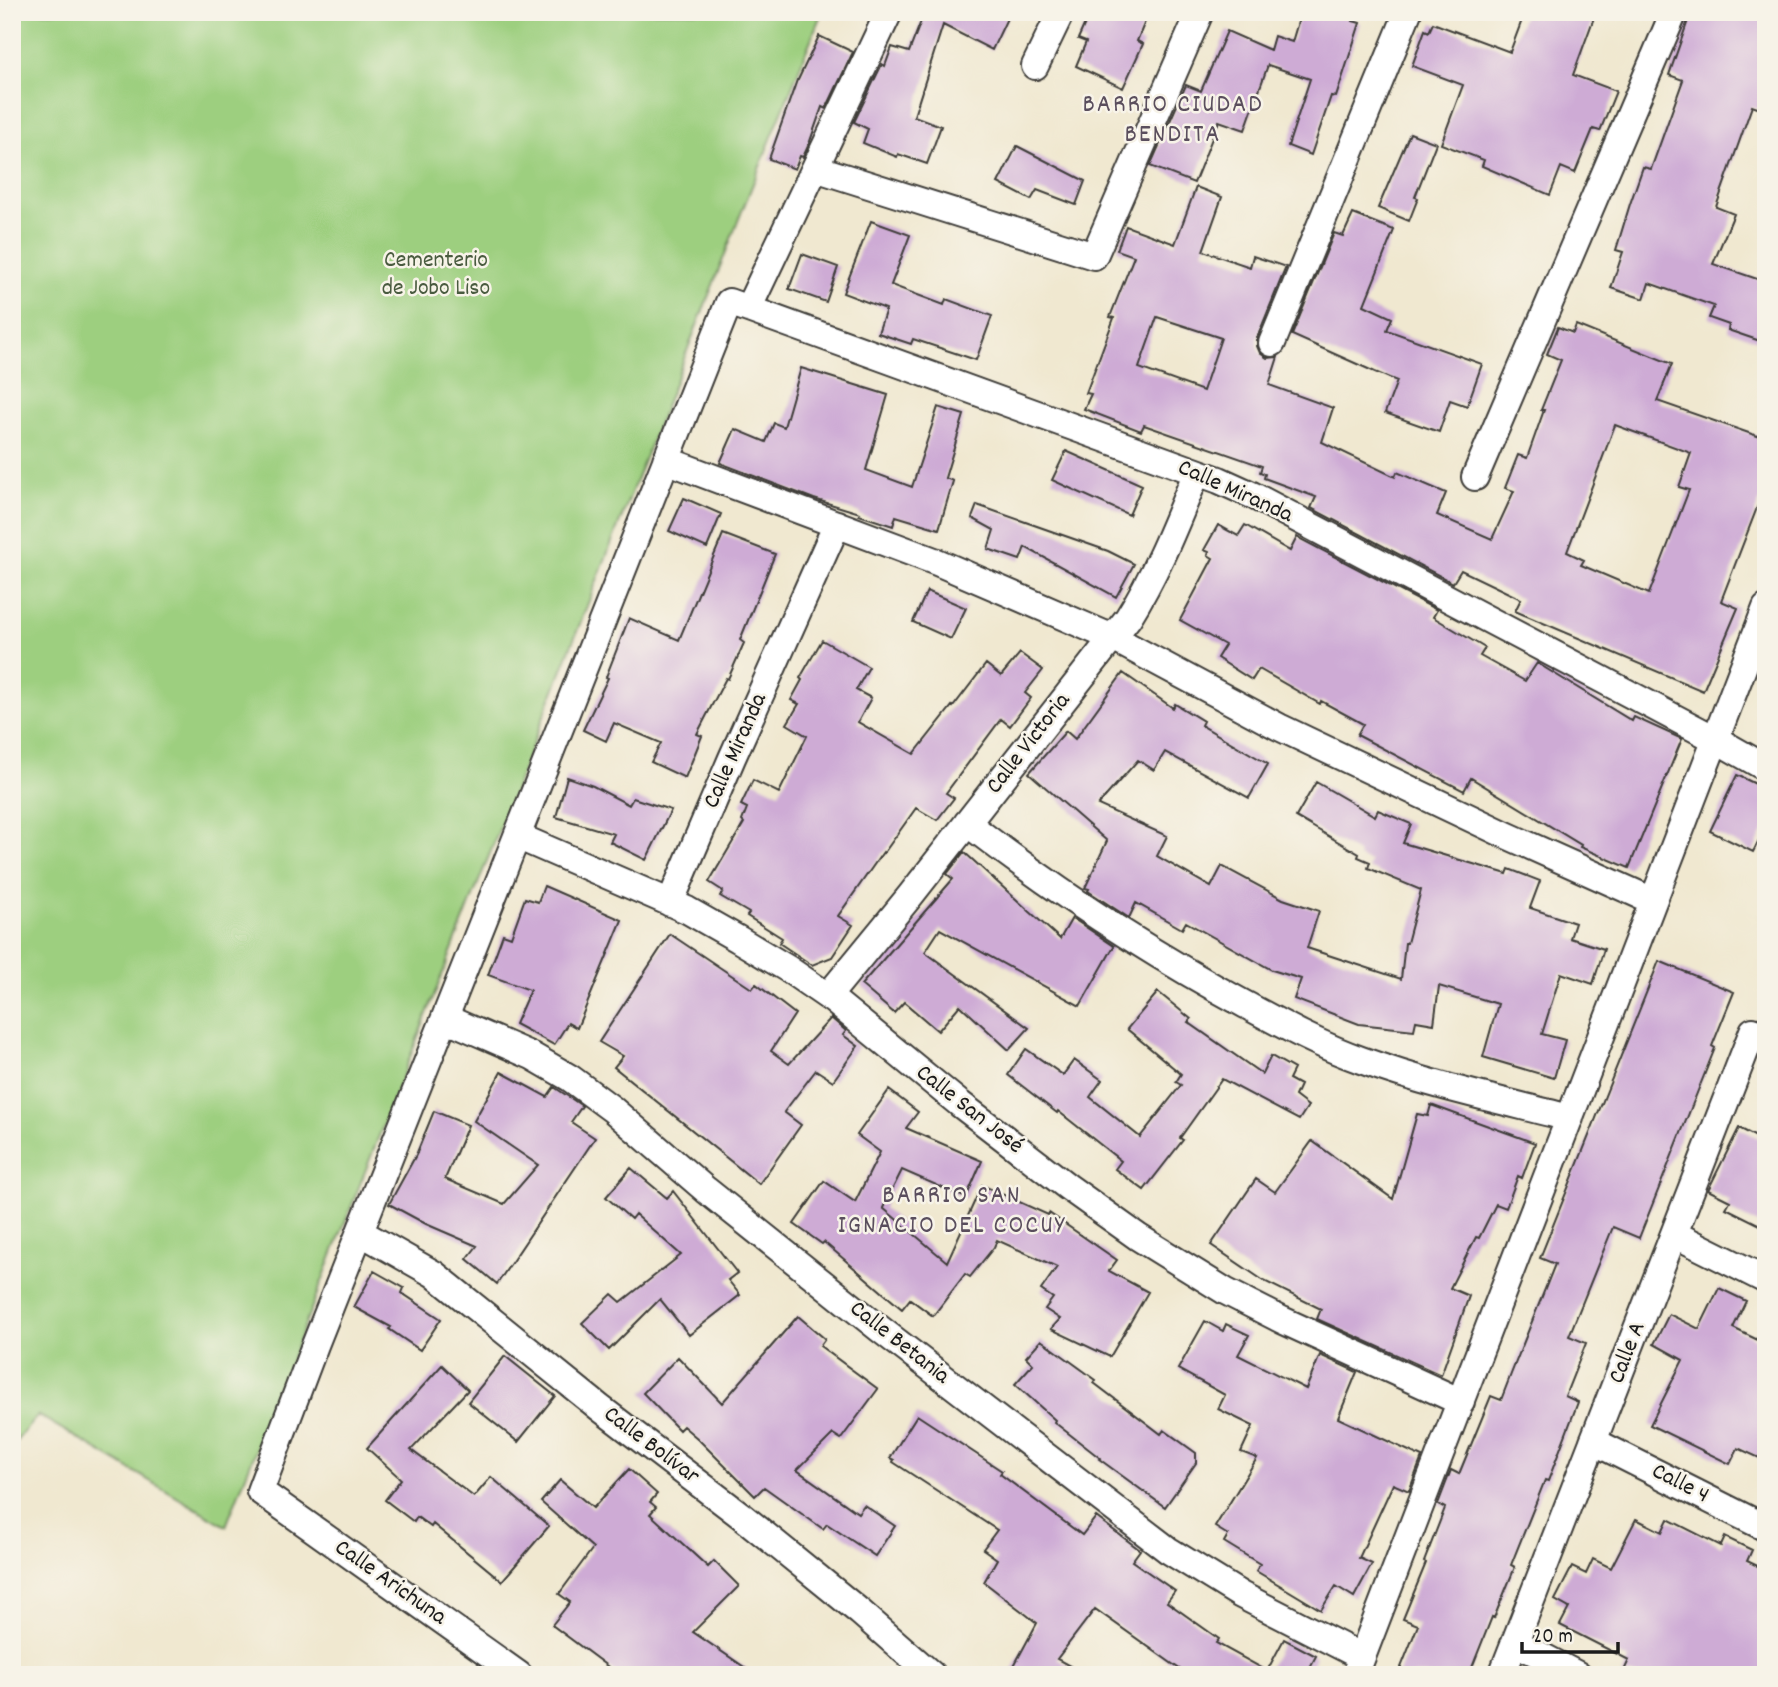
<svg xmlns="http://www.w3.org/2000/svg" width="1778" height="1687" font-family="Dekko,sans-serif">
<rect width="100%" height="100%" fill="#f7f3e8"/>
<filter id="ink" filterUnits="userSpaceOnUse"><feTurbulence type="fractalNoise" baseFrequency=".0143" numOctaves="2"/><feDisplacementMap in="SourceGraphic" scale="14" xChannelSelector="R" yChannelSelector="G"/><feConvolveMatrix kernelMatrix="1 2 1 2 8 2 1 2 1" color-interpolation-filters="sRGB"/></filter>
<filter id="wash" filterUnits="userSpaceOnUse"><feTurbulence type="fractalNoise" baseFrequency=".00686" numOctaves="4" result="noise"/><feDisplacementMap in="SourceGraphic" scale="28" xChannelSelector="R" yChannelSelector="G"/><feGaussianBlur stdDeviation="1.57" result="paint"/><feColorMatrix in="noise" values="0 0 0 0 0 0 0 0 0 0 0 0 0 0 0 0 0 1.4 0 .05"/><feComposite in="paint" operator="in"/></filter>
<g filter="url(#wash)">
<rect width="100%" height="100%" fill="#f0e8d0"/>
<path fill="#9dcf7f" stroke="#5c764e" stroke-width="2" d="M 12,12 L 822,12 L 738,221 L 226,1526 L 38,1415 L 12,1446 Z"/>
<g id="blocks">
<path fill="#ceabd5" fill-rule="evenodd" d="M 917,12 L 1010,12 L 992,50 L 943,25 L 914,116 L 941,126 L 927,164 L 898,154 L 897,157 L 863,143 L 868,129 L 854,122 L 882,64 L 885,66 L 892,47 L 909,52 L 923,16 Z
M 1090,12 L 1149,12 L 1137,41 L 1143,44 L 1123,88 L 1076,66 L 1086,42 L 1078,39 Z
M 1301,12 L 1355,12 L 1353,21 L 1360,23 L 1336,97 L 1331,96 L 1311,155 L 1288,146 L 1310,79 L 1268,65 L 1245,130 L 1219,121 L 1194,183 L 1150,166 L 1186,85 L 1201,91 L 1227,31 L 1270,50 L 1274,36 L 1292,42 Z
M 1525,12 L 1596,12 L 1573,75 L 1616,91 L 1600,131 L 1593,129 L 1575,173 L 1561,167 L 1550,195 L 1482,166 L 1484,160 L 1441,144 L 1463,85 L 1412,66 L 1425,30 L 1429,32 L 1433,23 L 1510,52 Z
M 1691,12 L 1701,12 L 1720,19 L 1723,12 L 1766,12 L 1766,111 L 1752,106 L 1716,207 L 1734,214 L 1713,264 L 1766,282 L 1766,343 L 1728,330 L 1729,325 L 1709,318 L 1714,306 L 1649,283 L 1644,299 L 1611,288 L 1623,252 L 1616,250 L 1630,204 L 1643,167 L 1651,169 L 1683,80 L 1669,75 Z
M 819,36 L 853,52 L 826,109 L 822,107 L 809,144 L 803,157 L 800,156 L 795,169 L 769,159 L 797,80 L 798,80 Z
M 1410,133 L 1436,143 L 1415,197 L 1418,198 L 1409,221 L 1378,208 Z
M 1017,146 L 1085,181 L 1076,205 L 1037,190 L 1031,200 L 998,183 Z
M 1196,187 L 1222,197 L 1203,251 L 1250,267 L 1253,256 L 1286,267 L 1257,338 L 1257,346 L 1260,353 L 1267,358 L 1278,357 L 1269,385 L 1333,408 L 1322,442 L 1395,477 L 1397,472 L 1446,493 L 1437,515 L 1492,539 L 1514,491 L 1505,488 L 1518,455 L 1527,458 L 1544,410 L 1541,410 L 1561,360 L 1547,354 L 1558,327 L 1573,333 L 1576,325 L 1672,364 L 1657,401 L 1766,439 L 1766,502 L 1760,500 L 1721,601 L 1738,608 L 1703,691 L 1515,611 L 1521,599 L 1461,570 L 1453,583 L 1311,508 L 1316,497 L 1264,478 L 1265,474 L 1260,472 L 1262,466 L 1144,425 L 1141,431 L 1084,409 L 1091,394 L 1086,393 L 1114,318 L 1110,317 L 1134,256 L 1117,250 L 1126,226 L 1175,244 ZM 1157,317 L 1221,338 L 1203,391 L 1139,368 ZM 1615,425 L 1691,453 L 1679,487 L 1689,490 L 1649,594 L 1581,565 L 1584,560 L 1567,552 Z
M 1353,214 L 1394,230 L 1364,305 L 1392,318 L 1387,330 L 1482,364 L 1467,406 L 1450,400 L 1439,432 L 1385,413 L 1397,381 L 1375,372 L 1292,335 L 1334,233 L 1343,236 Z
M 871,221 L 910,235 L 891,285 L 944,305 L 946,299 L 992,316 L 976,360 L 913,339 L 911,344 L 878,333 L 886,309 L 843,293 Z
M 802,254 L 838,267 L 826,302 L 789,289 Z
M 801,368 L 888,395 L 866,470 L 912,487 L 938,407 L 964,415 L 945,478 L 953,481 L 939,529 L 896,516 L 893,526 L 859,515 L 860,513 L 814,499 L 720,463 L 735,429 L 766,442 L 774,423 L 784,427 Z
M 1066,451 L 1142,485 L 1129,515 L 1052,480 Z
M 684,498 L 721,514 L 707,548 L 669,531 Z
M 977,505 L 1108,551 L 1134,564 L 1116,597 L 1025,547 L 1020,560 L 988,549 L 994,530 L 972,518 Z
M 1218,525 L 1238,536 L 1245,525 L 1290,551 L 1297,537 L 1437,610 L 1433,617 L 1485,648 L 1480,656 L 1525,681 L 1537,663 L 1632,721 L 1634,717 L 1682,739 L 1629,868 L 1580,847 L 1581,845 L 1471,778 L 1464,791 L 1357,735 L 1363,724 L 1321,701 L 1320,704 L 1259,669 L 1252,680 L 1217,658 L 1225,645 L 1180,620 L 1213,558 L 1208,555 L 1209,552 L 1204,550 Z
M 723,534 L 775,554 L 740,640 L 744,643 L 728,679 L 726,678 L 697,734 L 702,736 L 685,778 L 651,762 L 661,743 L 614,723 L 606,741 L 583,730 L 608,678 L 606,677 L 629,618 L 679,640 Z
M 927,591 L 966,608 L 951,639 L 913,622 Z
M 822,640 L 869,667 L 856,690 L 871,698 L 858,722 L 914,754 L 952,706 L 953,707 L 986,664 L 1001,676 L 1020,653 L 1043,670 L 1025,693 L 1031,698 L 1010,726 L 1001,719 L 946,793 L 954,798 L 937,820 L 916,808 L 884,853 L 883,852 L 838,916 L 853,925 L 832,957 L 812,965 L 779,943 L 782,938 L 747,916 L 749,913 L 720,896 L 723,891 L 709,882 L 744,823 L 742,821 L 747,808 L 741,805 L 753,780 L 779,793 L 807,736 L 787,724 L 799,704 L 791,700 L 802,680 L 800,678 Z
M 1123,673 L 1173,708 L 1175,704 L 1203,721 L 1201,725 L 1268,764 L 1249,798 L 1165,752 L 1154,770 L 1138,760 L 1098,805 L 1167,836 L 1157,856 L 1211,887 L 1222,866 L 1283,899 L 1319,911 L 1307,948 L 1401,979 L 1405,943 L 1407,943 L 1421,890 L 1368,868 L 1370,862 L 1358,857 L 1359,854 L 1296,817 L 1316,782 L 1375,816 L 1378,810 L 1411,824 L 1403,843 L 1507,874 L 1509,869 L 1540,881 L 1530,908 L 1575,923 L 1570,938 L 1604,949 L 1593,984 L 1561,973 L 1542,1034 L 1565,1040 L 1554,1078 L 1483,1057 L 1498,1004 L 1439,986 L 1434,1024 L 1416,1021 L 1414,1030 L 1359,1024 L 1294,999 L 1301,979 L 1272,970 L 1186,922 L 1182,929 L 1136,903 L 1129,918 L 1088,891 L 1089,889 L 1085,888 L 1107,841 L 1029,773 L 1066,731 L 1075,739 Z
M 1737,775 L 1766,789 L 1766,826 L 1753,852 L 1710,831 Z
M 567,777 L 593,786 L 629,805 L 633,798 L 671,810 L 646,860 L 610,842 L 614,834 L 556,817 Z
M 964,852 L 1060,939 L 1072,918 L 1114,946 L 1080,1006 L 940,929 L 925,952 L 1029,1028 L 1009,1050 L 960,1005 L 938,1031 L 904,1002 L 894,1013 L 861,985 L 953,879 L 947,874 Z
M 544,886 L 622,920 L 577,1028 L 568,1023 L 554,1045 L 515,1024 L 530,990 L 488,975 L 503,934 L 511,937 L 525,898 L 538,902 Z
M 670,934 L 752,989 L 756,984 L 795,1014 L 771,1051 L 789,1064 L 831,1018 L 846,1031 L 843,1035 L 858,1046 L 833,1081 L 816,1070 L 784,1112 L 801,1125 L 759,1184 L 614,1067 L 623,1056 L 599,1042 Z
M 1659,961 L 1734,992 L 1712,1046 L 1715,1048 L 1639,1238 L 1613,1227 L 1569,1336 L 1586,1343 L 1565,1396 L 1578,1402 L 1548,1481 L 1545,1480 L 1511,1565 L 1515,1567 L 1494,1618 L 1492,1617 L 1469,1675 L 1398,1675 L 1418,1625 L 1403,1619 L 1426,1563 L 1424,1562 L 1445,1508 L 1438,1504 L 1451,1470 L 1459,1474 L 1491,1396 L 1501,1400 L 1511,1374 L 1555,1264 L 1540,1258 Z
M 1158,992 L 1191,1019 L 1188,1022 L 1262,1074 L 1271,1056 L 1294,1069 L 1289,1079 L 1300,1085 L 1295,1096 L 1308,1106 L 1299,1120 L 1222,1079 L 1180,1138 L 1183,1140 L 1144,1190 L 1115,1169 L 1121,1161 L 1058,1111 L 1057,1113 L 1008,1075 L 1026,1049 L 1063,1075 L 1074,1060 L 1102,1080 L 1090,1097 L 1140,1137 L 1181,1085 L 1176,1082 L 1181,1074 L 1127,1029 Z
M 501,1072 L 547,1097 L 554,1087 L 569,1097 L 582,1106 L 571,1122 L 595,1138 L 497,1284 L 467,1259 L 477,1246 L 426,1224 L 389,1204 L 416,1155 L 434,1111 L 468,1125 L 445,1179 L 504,1204 L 538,1165 L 474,1121 Z
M 889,1090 L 918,1112 L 906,1128 L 982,1161 L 966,1198 L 902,1170 L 883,1208 L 947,1262 L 982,1185 L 1048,1215 L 1049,1213 L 1117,1260 L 1109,1271 L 1148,1292 L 1110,1357 L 1051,1329 L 1060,1319 L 1045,1309 L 1053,1298 L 1041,1290 L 1057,1267 L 997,1240 L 994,1247 L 970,1277 L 965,1274 L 933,1316 L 910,1299 L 902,1309 L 824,1242 L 822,1244 L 794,1224 L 824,1181 L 855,1202 L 880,1152 L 857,1135 Z
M 1431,1105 L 1535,1143 L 1522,1178 L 1518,1176 L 1506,1208 L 1496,1204 L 1479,1238 L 1476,1237 L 1450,1288 L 1469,1296 L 1441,1375 L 1317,1319 L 1321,1309 L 1264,1281 L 1211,1245 L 1256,1179 L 1275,1192 L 1312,1141 L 1393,1199 L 1417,1114 L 1428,1116 Z
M 1739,1128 L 1766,1142 L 1766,1228 L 1726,1208 L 1730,1201 L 1708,1190 Z
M 631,1168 L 667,1198 L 673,1191 L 737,1273 L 728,1280 L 740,1295 L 689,1335 L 660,1299 L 609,1350 L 582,1323 L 612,1294 L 621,1302 L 681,1255 L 635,1214 L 631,1219 L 606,1197 Z
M 374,1271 L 404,1288 L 402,1293 L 441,1319 L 420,1350 L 389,1329 L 391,1327 L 354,1307 Z
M 1719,1288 L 1746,1301 L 1733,1328 L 1766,1344 L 1766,1461 L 1738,1448 L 1730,1464 L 1650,1425 L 1683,1360 L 1654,1344 L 1669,1314 L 1699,1329 Z
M 798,1316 L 825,1339 L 820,1346 L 878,1389 L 841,1439 L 833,1434 L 797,1470 L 858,1513 L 864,1505 L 895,1526 L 875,1556 L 827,1524 L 823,1529 L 764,1487 L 755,1496 L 697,1438 L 683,1426 L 679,1430 L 643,1393 L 678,1357 L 722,1403 Z
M 1205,1321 L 1223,1331 L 1226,1324 L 1249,1335 L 1238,1355 L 1306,1389 L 1320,1355 L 1357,1372 L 1338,1418 L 1422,1457 L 1409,1491 L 1393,1484 L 1359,1558 L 1372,1564 L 1354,1597 L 1336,1586 L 1321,1610 L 1256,1571 L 1260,1564 L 1224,1542 L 1228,1535 L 1215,1527 L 1257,1458 L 1241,1452 L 1253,1426 L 1218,1409 L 1225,1395 L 1178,1369 Z
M 1041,1340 L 1096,1380 L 1094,1383 L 1161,1434 L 1164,1430 L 1196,1453 L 1196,1463 L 1165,1507 L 1099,1459 L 1100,1458 L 1054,1422 L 1055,1420 L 1015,1384 L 1033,1364 L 1026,1357 Z
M 505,1356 L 555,1396 L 518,1442 L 468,1402 Z
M 442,1365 L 468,1390 L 411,1450 L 474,1497 L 491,1477 L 549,1526 L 502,1581 L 433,1524 L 431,1527 L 417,1517 L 414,1522 L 385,1500 L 401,1479 L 367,1448 Z
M 917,1415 L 1002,1471 L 1000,1474 L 1082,1535 L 1096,1517 L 1140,1550 L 1132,1561 L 1175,1591 L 1167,1602 L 1219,1639 L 1216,1643 L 1267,1671 L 1284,1639 L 1316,1656 L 1306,1675 L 1188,1675 L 1095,1609 L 1057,1659 L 1086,1675 L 1009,1675 L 1037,1623 L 984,1582 L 997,1559 L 983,1549 L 997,1530 L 893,1462 L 894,1460 L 890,1458 Z
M 629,1469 L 657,1494 L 650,1502 L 656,1507 L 650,1514 L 708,1567 L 714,1561 L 739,1586 L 693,1632 L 756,1675 L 619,1675 L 552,1625 L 570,1602 L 559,1594 L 593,1548 L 541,1502 L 560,1480 L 593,1508 Z
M 1636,1519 L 1662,1532 L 1668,1519 L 1721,1546 L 1725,1537 L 1752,1550 L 1747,1561 L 1766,1570 L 1766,1675 L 1622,1675 L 1629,1660 L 1560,1625 L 1569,1608 L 1555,1600 L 1572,1567 L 1586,1574 L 1593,1559 L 1611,1568 Z"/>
</g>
</g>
<g filter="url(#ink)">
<use href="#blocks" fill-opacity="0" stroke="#3c3b37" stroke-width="2"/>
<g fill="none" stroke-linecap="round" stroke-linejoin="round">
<defs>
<path id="minor" d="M 1035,66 L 1061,12
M 815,168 L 1094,256 L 1200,12
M 748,309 L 889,12
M 1272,343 L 1408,12
M 666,460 L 937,562 L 1113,638 L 1279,727 L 1506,835 L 1653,901
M 1475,477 L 1674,12
M 967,823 C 1055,891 1148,952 1246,1005 C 1283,1025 1321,1046 1361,1060 C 1429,1085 1499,1100 1570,1118
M 517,836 L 687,910 L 738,939 L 788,969 L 833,1000 L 960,1104 L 1068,1187 L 1138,1237 L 1225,1291 L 1282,1320 L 1461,1402
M 670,903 L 732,758 L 837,524
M 828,996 L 910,896 L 1128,618 C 1157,572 1176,523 1197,472
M 445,1018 L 532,1056 L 570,1078 L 612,1109 L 706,1190 L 880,1329 L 1168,1550 L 1241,1595 L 1362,1657
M 360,1232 L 434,1274 L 600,1408 L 743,1517 L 860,1612 L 932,1675
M 1674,1234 L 1766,1280
M 1593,1441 L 1766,1528
M 1515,1642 L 1578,1675
M 519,1675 L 260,1491 L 315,1345 L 729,302 L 1219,480 L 1252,495 L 1715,739 L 1766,768
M 1355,1675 L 1766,608
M 1502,1675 L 1753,1031 L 1766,1038"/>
</defs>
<use href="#minor" stroke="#3c3b37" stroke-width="30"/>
<use href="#minor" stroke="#fff" stroke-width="26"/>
</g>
</g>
<g text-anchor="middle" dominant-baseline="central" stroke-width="5" stroke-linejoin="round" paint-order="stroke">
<g font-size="24" fill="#495b3f" stroke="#f7f3e8">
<text x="436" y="261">Cementerio<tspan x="436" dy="28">de Jobo Liso</tspan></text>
</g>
<g font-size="24" fill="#1c1c1c" stroke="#f7f3e8">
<text transform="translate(1235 492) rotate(24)">Calle Miranda</text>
<text transform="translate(1029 744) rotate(-52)">Calle Victoria</text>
<text transform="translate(736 751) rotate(-66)">Calle Miranda</text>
<text transform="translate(969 1110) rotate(38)">Calle San José</text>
<text transform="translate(899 1343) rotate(38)">Calle Betania</text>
<text transform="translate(1628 1353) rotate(-69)">Calle A</text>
<text transform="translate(651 1446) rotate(37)">Calle Bolívar</text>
<text transform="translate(1680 1484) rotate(27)">Calle 4</text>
<text transform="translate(390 1583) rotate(35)">Calle Arichuna</text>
</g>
<g font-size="26" letter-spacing="2" fill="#5a4e5d" stroke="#f7f3e8">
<text x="1173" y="105">BARRIO CIUDAD<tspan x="1173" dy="30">BENDITA</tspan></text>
<text x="952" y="1196">BARRIO SAN<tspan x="952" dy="30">IGNACIO DEL COCUY</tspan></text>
</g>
</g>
<rect width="1778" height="1687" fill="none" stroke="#f7f3e8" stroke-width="42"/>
<path d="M1522 1642v10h96v-10" fill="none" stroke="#1c1c1c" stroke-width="3.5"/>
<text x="1533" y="1642" font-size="21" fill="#1c1c1c" stroke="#f7f3e8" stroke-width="5" paint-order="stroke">20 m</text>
</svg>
